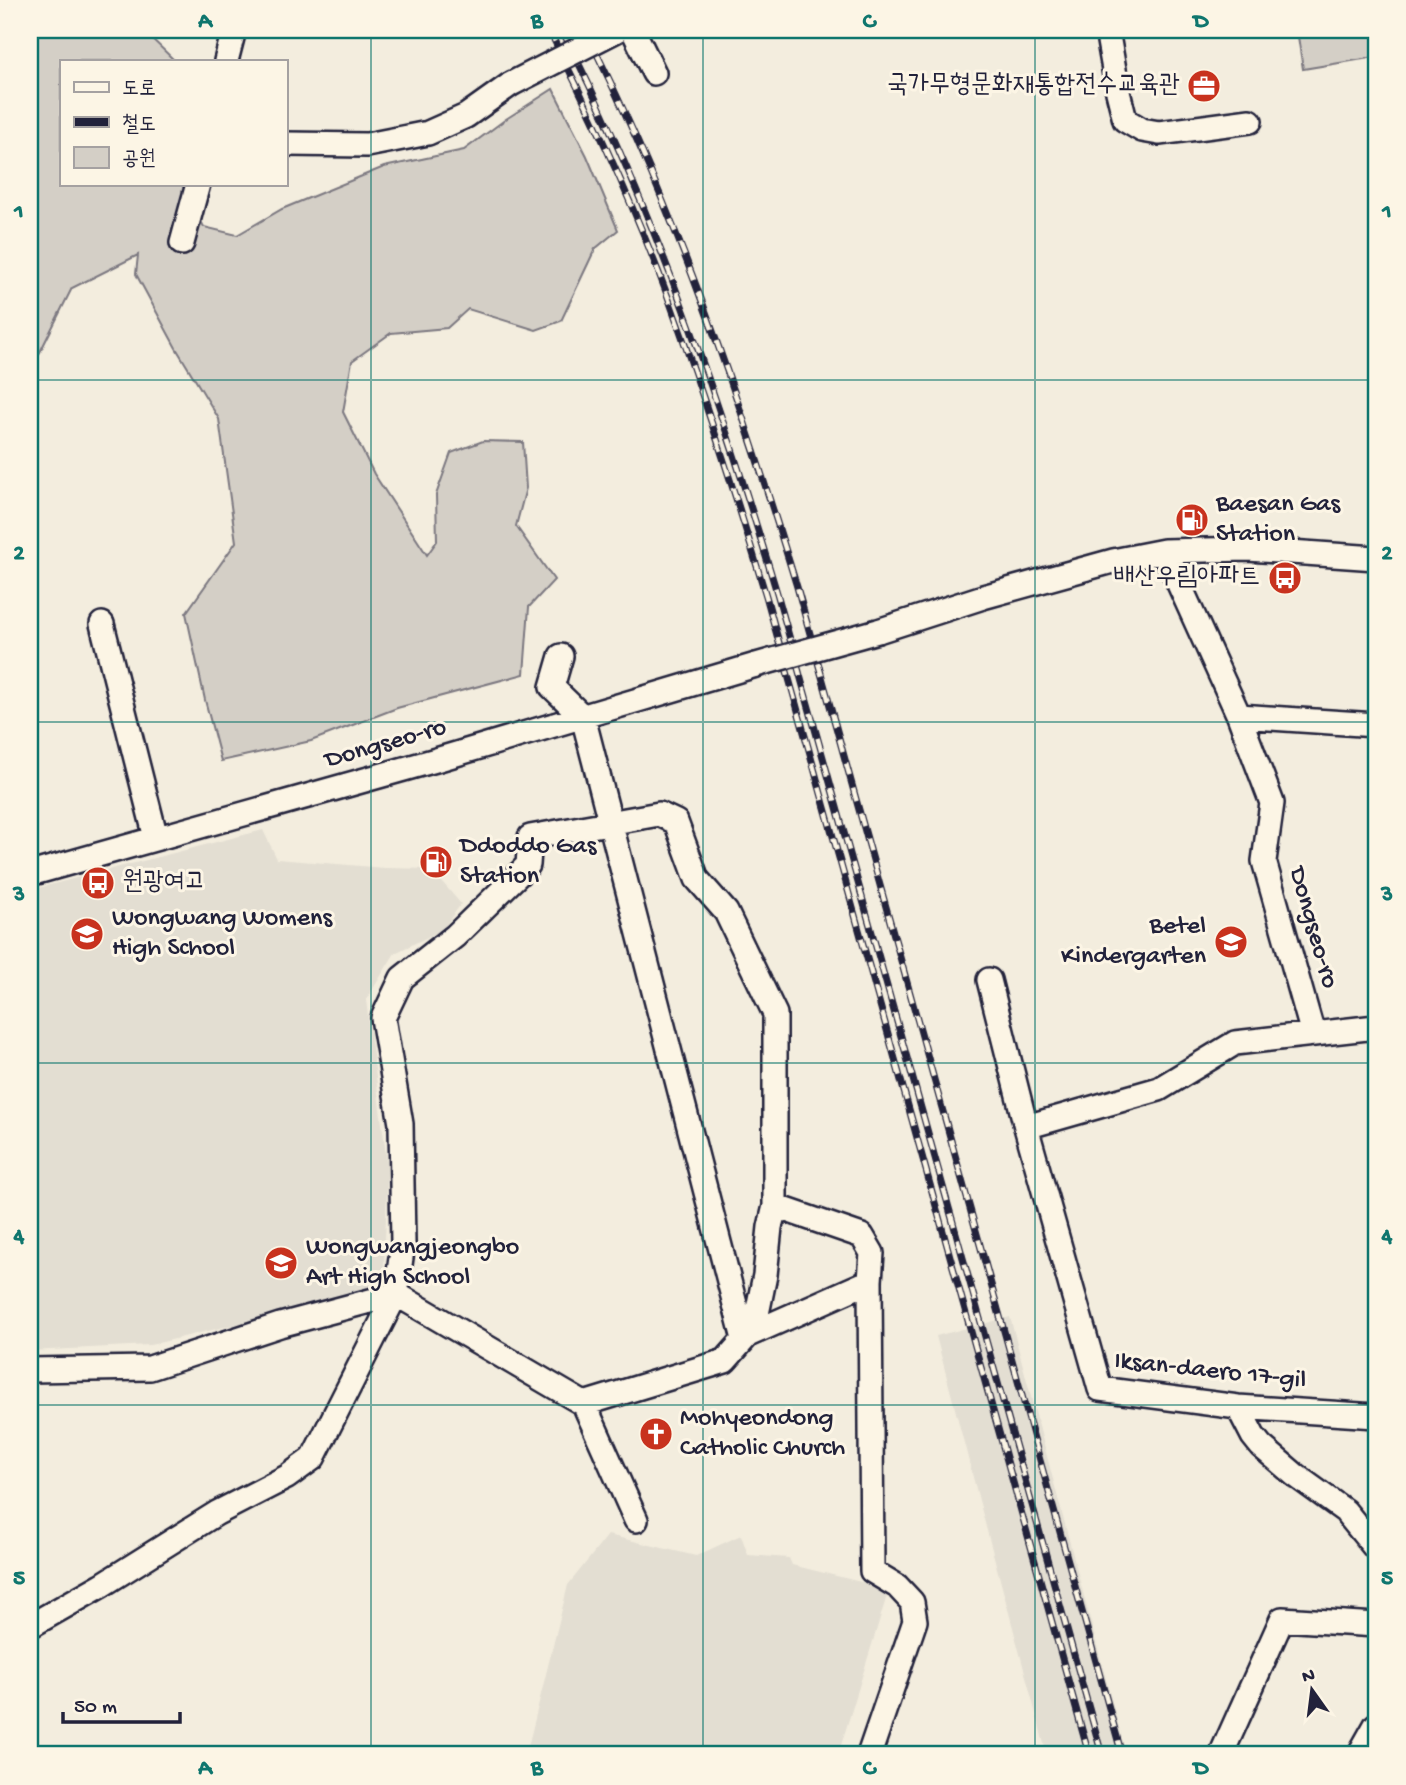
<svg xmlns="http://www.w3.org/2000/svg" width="1406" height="1785" font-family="'Gochi Hand','Poor Story',sans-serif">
<rect width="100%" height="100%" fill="#f3edde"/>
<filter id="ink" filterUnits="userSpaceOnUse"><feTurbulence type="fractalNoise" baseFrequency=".0143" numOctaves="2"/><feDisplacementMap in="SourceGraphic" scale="14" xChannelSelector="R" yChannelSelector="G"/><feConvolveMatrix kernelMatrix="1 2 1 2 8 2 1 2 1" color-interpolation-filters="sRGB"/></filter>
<g filter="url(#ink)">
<path fill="#e3ded2" d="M 263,830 L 277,859 L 385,868 L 431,869 L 461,904 L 442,930 L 395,953 L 366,1000 L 388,1170 L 383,1289 L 150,1345 L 30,1351 L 30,890 Z
M 1010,1317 L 1126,1755 L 1047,1755 L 990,1542 L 936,1336 Z
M 608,1535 L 696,1556 L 741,1535 L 748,1555 L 789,1558 L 792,1565 L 889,1589 L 838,1755 L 526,1755 L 568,1585 Z"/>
<path fill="#d4cfc6" stroke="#7b7880" stroke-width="2" d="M 30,30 L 143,30 L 175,61 L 61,61 L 61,184 L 182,184 L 204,227 L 237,235 L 282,209 L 384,167 L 464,150 L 506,119 L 553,89 L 587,156 L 618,230 L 595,249 L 561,321 L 536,330 L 468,309 L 447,328 L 391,333 L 352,361 L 343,412 L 374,474 L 427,555 L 437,541 L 436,495 L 451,453 L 483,441 L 523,442 L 526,488 L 516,526 L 554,580 L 529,607 L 524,674 L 397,708 L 311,741 L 221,761 L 205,700 L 186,613 L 236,542 L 219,419 L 176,348 L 136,274 L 138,255 L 72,288 L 30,372 Z
M 1297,30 L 1376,30 L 1376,57 L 1303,69 Z"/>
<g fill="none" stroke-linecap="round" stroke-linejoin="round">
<defs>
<path id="minor" d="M 633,30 L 654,73
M 1107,30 L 1118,92 L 1125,120 L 1142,130 L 1159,133 L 1250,121
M 226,61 L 234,30
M 285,144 L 367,145 L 428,133 L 466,116 L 511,84
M 182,243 L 198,184
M 1164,551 L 1239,716 L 1272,803 L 1264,861 L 1313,1034
M 102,624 L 156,838
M 878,631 L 983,597 L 1113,561 L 1164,551 L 1248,549 L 1376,558
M 561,656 L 552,687 L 583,717 L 744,1339
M 1239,716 L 1376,725
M 30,874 L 436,760 L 756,665
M 989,980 L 1026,1127 L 1100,1389 L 1238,1407 L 1376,1416
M 1026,1127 L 1159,1089 L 1235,1043 L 1376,1027
M 748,1335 L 757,1314 L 765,1275 L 770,1227 L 775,1206
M 30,1370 L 150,1368 L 280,1325 L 396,1294 L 584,1404 L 725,1361 L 748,1335 L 870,1281
M 584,1404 L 636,1520
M 1238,1407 L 1253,1436 L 1261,1446 L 1295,1475 L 1345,1511 L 1376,1549
M 30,1626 L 102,1585 L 217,1513 L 287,1477 L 313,1458 L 396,1294 L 403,1243 L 401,1124 L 383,1018 L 402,978 L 455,936 L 528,865 L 530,837 L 659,814 L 676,822 L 697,879 L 726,912 L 775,1014 L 775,1206 L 862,1236 L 872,1253 L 870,1281 L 872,1571 L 897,1586 L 912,1602 L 915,1621 L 869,1755
M 1221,1755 L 1282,1619 L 1376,1625
M 1359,1755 L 1376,1725"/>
</defs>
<use href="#minor" stroke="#22223b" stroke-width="28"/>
<use href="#minor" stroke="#fcf5e5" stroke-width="23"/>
<defs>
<path id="rail" d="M 549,30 C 593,116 634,206 668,297 C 704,396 736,496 766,596 L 1089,1755
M 562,30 C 654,210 719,399 777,593 L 1102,1755
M 585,30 C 675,208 739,397 797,587 L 1122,1755"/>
</defs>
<use href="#rail" stroke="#22223b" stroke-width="7"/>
<use href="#rail" stroke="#fcf5e5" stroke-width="4.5" stroke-dasharray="13" stroke-linecap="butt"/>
<defs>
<path id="minor-bridge" d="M 511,84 L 617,30
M 756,665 L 878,631"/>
</defs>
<use href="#minor-bridge" stroke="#22223b" stroke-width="28" stroke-linecap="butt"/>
<use href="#minor-bridge" stroke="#fcf5e5" stroke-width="23"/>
</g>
</g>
<path fill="none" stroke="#0f766e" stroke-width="2" stroke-opacity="0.55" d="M 371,30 L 371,1755M 703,30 L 703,1755M 1035,30 L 1035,1755M 30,380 L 1376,380M 30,722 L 1376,722M 30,1063 L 1376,1063M 30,1405 L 1376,1405"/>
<defs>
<symbol id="office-disc" viewBox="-11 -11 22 22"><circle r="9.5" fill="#c8321e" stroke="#fcf5e5"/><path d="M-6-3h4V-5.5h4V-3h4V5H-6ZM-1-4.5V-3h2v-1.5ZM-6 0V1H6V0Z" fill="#fff"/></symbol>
<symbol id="fuel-disc" viewBox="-11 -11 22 22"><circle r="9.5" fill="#c8321e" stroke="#fcf5e5"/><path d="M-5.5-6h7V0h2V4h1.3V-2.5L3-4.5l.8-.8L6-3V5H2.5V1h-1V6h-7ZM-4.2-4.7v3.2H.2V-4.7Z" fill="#fff"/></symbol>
<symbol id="bus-disc" viewBox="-11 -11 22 22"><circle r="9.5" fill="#c8321e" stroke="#fcf5e5"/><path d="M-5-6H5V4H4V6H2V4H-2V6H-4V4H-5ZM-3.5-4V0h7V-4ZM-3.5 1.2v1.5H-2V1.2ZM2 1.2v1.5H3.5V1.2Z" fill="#fff"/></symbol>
<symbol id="school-disc" viewBox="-11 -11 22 22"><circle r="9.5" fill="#c8321e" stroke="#fcf5e5"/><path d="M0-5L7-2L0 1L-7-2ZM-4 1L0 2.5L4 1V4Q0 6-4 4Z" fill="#fff"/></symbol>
<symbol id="church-disc" viewBox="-11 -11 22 22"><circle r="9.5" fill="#c8321e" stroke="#fcf5e5"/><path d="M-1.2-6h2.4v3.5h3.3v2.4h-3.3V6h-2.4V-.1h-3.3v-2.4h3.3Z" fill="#fff"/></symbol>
</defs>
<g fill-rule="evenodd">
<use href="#office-disc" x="1185" y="67" width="38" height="38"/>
<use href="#fuel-disc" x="1173" y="501" width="38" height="38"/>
<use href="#bus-disc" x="1266" y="559" width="38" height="38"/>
<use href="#fuel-disc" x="417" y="843" width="38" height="38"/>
<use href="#bus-disc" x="79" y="864" width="38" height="38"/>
<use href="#school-disc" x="68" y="915" width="38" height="38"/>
<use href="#school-disc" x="1212" y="923" width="38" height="38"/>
<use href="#school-disc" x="262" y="1244" width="38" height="38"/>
<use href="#church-disc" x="637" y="1415" width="38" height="38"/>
</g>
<g text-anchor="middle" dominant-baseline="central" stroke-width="6" stroke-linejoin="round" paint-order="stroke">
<g font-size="26" fill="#22223b" stroke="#fcf5e5" text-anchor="start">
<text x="1180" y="86" text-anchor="end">국가무형문화재통합전수교육관</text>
<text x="1216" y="505">Baesan Gas<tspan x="1216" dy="30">Station</tspan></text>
<text x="1260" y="578" text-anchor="end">배산우림아파트</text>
<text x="460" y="847">Ddoddo Gas<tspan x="460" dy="30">Station</tspan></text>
<text x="122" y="883">원광여고</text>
<text x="112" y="919">Wongwang Womens<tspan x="112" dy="30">High School</tspan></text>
<text x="1206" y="927" text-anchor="end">Betel<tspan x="1206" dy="30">Kindergarten</tspan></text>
<text x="306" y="1248">Wongwangjeongbo<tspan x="306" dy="30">Art High School</tspan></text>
<text x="680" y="1419">Mohyeondong<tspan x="680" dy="30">Catholic Church</tspan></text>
</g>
<g font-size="26" fill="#22223b" stroke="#fcf5e5">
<text transform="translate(386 745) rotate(-16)">Dongseo-ro</text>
<text transform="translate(1312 928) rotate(74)">Dongseo-ro</text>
<text transform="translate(1210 1372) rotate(6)">Iksan-daero 17-gil</text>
</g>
</g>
<rect width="1406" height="1785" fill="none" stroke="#fcf5e5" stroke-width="77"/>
<rect x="60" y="60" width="228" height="126" fill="#fcf5e5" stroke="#a5a1a1" stroke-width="2"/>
<rect x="74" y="82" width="35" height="10" fill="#fcf5e5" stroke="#a5a1a1" stroke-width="2"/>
<text x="122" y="94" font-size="21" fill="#22223b">도로</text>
<rect x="74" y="117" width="35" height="10" fill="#22223b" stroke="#a5a1a1" stroke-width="2"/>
<text x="122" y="130" font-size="21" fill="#22223b">철도</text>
<rect x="74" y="147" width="35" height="21" fill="#d4cfc6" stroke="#a5a1a1" stroke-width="2"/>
<text x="122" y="164" font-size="21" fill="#22223b">공원</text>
<g transform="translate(1312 1690) rotate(346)" stroke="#fcf5e5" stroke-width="5" paint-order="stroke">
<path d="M0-5L12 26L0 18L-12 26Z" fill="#22223b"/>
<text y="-10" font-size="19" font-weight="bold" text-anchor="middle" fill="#22223b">N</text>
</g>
<path d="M63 1712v10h117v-10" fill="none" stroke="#22223b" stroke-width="3.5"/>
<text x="74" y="1712" font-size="21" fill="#22223b" stroke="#fcf5e5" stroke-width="5" paint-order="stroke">50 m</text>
<rect x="38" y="38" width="1330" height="1708" fill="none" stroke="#0f766e" stroke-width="2.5"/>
<g font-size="23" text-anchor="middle" font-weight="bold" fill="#0f766e">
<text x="205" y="27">A</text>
<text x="537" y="27">B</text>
<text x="869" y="27">C</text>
<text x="1201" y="27">D</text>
<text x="19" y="217">1</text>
<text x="1387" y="217">1</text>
<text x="19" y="559">2</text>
<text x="1387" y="559">2</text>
<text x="19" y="900">3</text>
<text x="1387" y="900">3</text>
<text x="19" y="1242">4</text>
<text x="1387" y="1242">4</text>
<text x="19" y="1584">5</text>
<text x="1387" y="1584">5</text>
<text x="205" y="1774">A</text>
<text x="537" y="1774">B</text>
<text x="869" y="1774">C</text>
<text x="1201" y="1774">D</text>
</g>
</svg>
